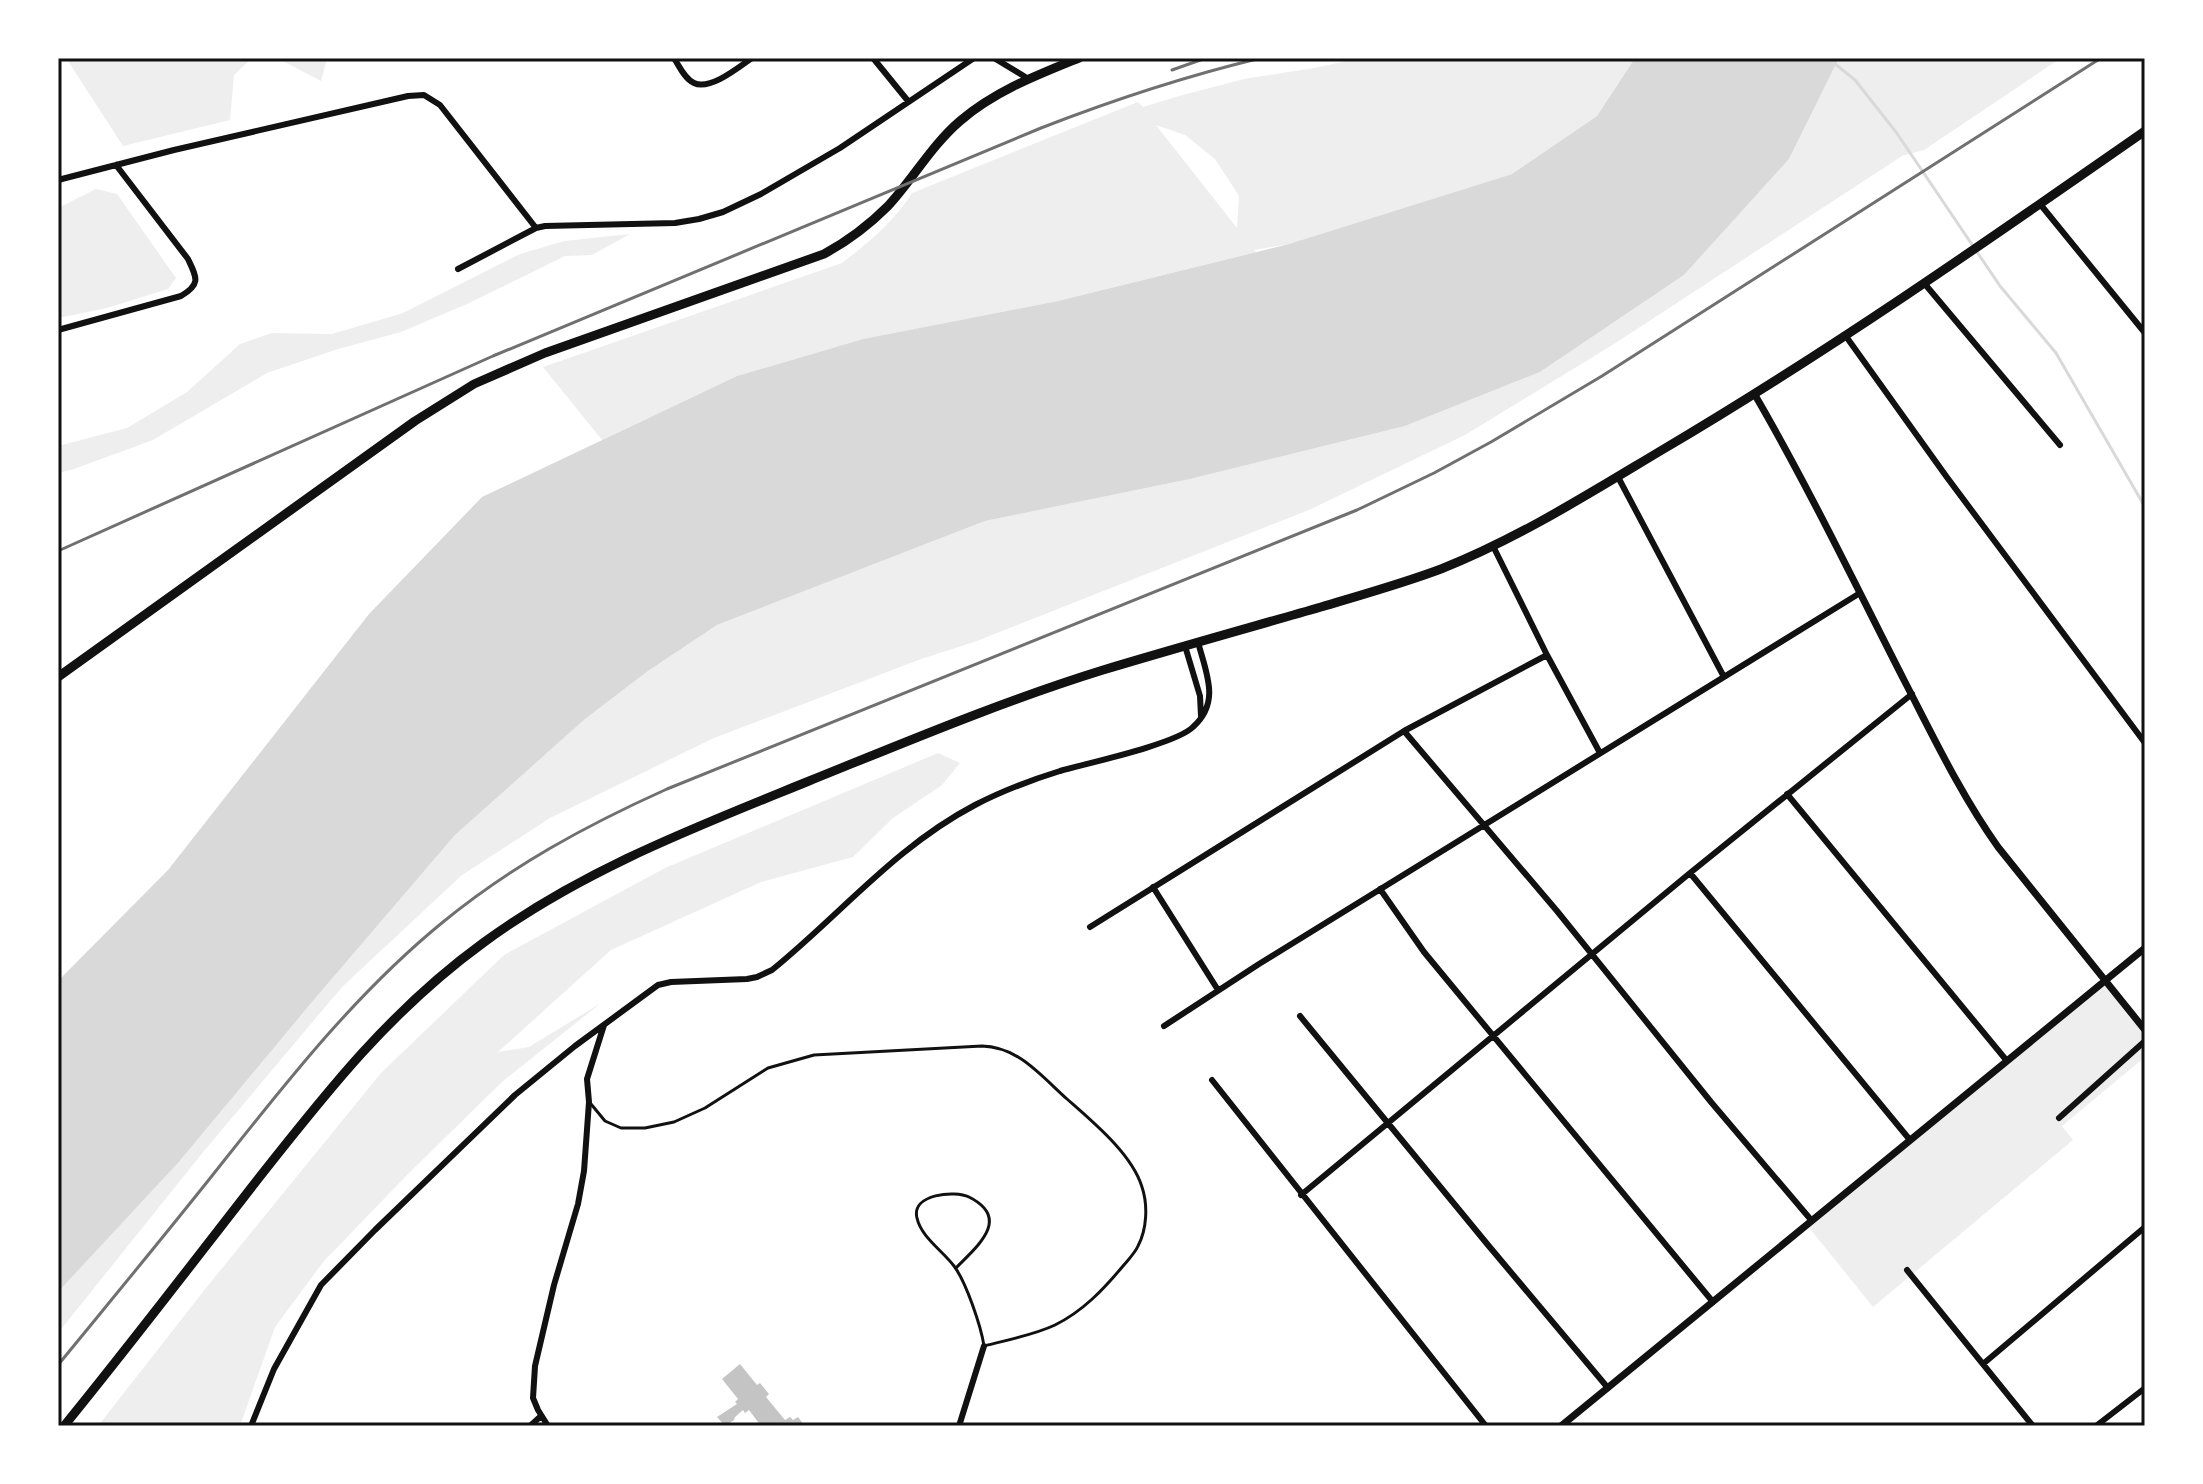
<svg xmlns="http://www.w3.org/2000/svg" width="2203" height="1484" font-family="Commissioner,sans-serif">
<rect width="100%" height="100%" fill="#fff"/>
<path fill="#eee" fill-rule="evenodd" d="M 66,58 L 252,58 L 234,75 L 230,120 L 123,146 Z
M 277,58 L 327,58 L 321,81 Z
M 1361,58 L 1635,58 L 1597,116 L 1512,174 L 1289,244 L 1254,250 L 1256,252 L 1058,301 L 863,339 L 737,376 L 602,440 L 543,367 L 842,263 C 869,242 894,222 912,193 L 1138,102 L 1143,107 L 1179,96 L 1244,79 L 1314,68 ZM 1156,125 L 1185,135 L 1215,159 L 1239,196 L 1237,228 Z
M 1839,58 L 2061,58 L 1924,150 L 1902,156 L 1614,344 L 1465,435 L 1309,510 L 974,642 L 921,659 L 714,738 L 550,818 L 462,875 L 342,987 L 204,1151 L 58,1333 L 58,1292 L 178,1163 L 312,1002 L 455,835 L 585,719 L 648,671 L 717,625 L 985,521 L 1190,479 L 1405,426 L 1540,372 L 1684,275 L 1789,159 Z
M 96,189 L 117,194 L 176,278 L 168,289 L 107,308 L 58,318 L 58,208 Z
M 630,234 L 592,255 L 565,256 L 467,304 L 401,332 L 338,349 L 267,373 L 153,440 L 74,469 L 58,473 L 58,446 L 127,428 L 187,392 L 240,344 L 272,333 L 332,334 L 403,313 L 520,254 L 564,241 Z
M 938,753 L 960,763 L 942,785 L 893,818 L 853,857 L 761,882 L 611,950 L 498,1052 L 529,1047 L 601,1003 L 503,1081 L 408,1174 L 324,1261 L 275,1327 L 240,1426 L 98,1426 L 206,1288 L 381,1073 L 504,955 L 665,868 Z
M 2106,981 L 2145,1030 L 2145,1057 L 2062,1126 L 2073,1140 L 1873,1307 L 1807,1225 Z"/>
<path fill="#d9d9d9" d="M 1635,58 L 1839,58 L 1789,159 L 1684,275 L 1540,372 L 1405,426 L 1190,479 L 985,521 L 717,625 L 648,671 L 585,719 L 455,835 L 312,1002 L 178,1163 L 58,1292 L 58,981 L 168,870 L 369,614 L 482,497 L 737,376 L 863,339 L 1058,301 L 1289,244 L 1512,174 L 1597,116 Z"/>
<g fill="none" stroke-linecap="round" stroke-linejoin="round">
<path stroke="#d9d9d9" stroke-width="3" d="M 1834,63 L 1855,80 L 1896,132 L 2000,286 L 2056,353 L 2145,507"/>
</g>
<path fill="#c4c4c4" d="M 740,1364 L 757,1385 L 760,1383 L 769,1394 L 766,1397 L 785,1420 L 790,1417 L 793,1420 L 798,1417 L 804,1425 L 761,1426 L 749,1410 L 745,1413 L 743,1410 L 735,1417 L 734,1420 L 725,1426 L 717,1417 L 737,1404 L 735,1402 L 738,1399 L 722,1379 Z"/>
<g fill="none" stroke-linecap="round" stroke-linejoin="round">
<path stroke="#111" stroke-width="3" d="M 591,1104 L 605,1121 L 621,1128 L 645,1128 L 674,1122 L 705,1108 L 768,1068 L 814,1055 L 982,1046 C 1019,1047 1041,1076 1067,1099 C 1093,1122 1132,1154 1142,1187 C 1148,1205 1147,1229 1138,1246 C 1135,1253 1128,1260 1123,1266 C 1103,1290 1083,1311 1055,1325 C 1034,1335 1007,1340 984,1346 C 981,1326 966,1282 954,1266 C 943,1251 921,1237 917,1218 C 911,1194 955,1190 969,1197 C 1013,1219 975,1248 956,1268"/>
<path stroke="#111" stroke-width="6" d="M 674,58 C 679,66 685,79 694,83 C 710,91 739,67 752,58
M 873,58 L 908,101
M 994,58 L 1027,78
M 58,180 L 174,150 L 408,96 L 424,95 L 440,105 L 536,228
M 2040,204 L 2145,333
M 458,269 L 536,228 L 545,226 L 675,223 L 699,219 L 723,212 L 761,194 L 840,148 L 974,58
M 1924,283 L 2060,445
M 58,330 L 181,296 C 201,284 197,278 188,259 L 116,165
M 1845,335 L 1946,476 L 2145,743
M 1618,477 L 1724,677
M 1493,546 L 1547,655 L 1600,753
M 1185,646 L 1200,696 L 1201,716
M 1404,731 L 1557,911 L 1711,1102 L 1812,1221
M 1787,794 L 2007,1061
M 1690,873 L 1910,1140
M 1153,887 L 1218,990
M 1380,889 L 1424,952 L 1713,1302
M 1090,927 L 1404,731 L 1547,655
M 1300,1016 L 1488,1245 L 1608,1388
M 1164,1026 L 1259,964 L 1860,593
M 1212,1080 L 1486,1426
M 2059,1118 L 2145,1041
M 1301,1195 L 1690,873 L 1912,694
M 1907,1270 L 2033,1426
M 1983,1364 L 2145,1227
M 251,1426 L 274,1369 L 321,1285 L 375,1230 L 515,1095 L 575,1046 L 658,985 L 671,982 L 747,979 L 757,977 L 772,970 C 841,914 895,847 975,805 C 1002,791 1031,780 1060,771 C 1088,763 1176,744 1193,727 C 1221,702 1206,673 1198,642
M 530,1426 L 541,1416
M 548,1426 L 538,1410 L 533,1398 L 535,1366 L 554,1285 L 578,1204 L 584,1171 L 589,1102 L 587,1079 L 604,1025
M 959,1426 L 984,1346
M 2096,1426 L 2145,1388"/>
<path stroke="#111" stroke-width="7" d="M 1755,395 C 1809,488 1856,586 1905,682 C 1934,738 1961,795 1998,847 L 2145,1030
M 1561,1426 L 2145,948"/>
<path stroke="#111" stroke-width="9" d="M 58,677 L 415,421 L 474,384 L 545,353 L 824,254 C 848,241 868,226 888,206 C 913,179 931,146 960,121 C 995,91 1037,75 1079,58
M 64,1426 C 130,1345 194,1261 258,1179 C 328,1090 391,1010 483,943 C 582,870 696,827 809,781 C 906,742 1003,701 1103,670 C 1176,648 1248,628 1321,607 C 1361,595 1401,584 1441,569 C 1519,538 1590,493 1662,450 C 1828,352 1987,241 2145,131"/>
<path stroke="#707070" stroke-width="3" d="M 1172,70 L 1206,58
M 58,551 L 493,356 L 1041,128 C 1113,100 1186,76 1261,58
M 58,1365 C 112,1299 166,1234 219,1167 C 288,1080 357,992 443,922 C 511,866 587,825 667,789 L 1357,510 L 1434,473 L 1491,442 L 1602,376 L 2101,58"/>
</g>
<rect width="2203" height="1484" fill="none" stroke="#ffffff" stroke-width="120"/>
<rect x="60" y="60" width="2083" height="1364" fill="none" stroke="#111" stroke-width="3"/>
</svg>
